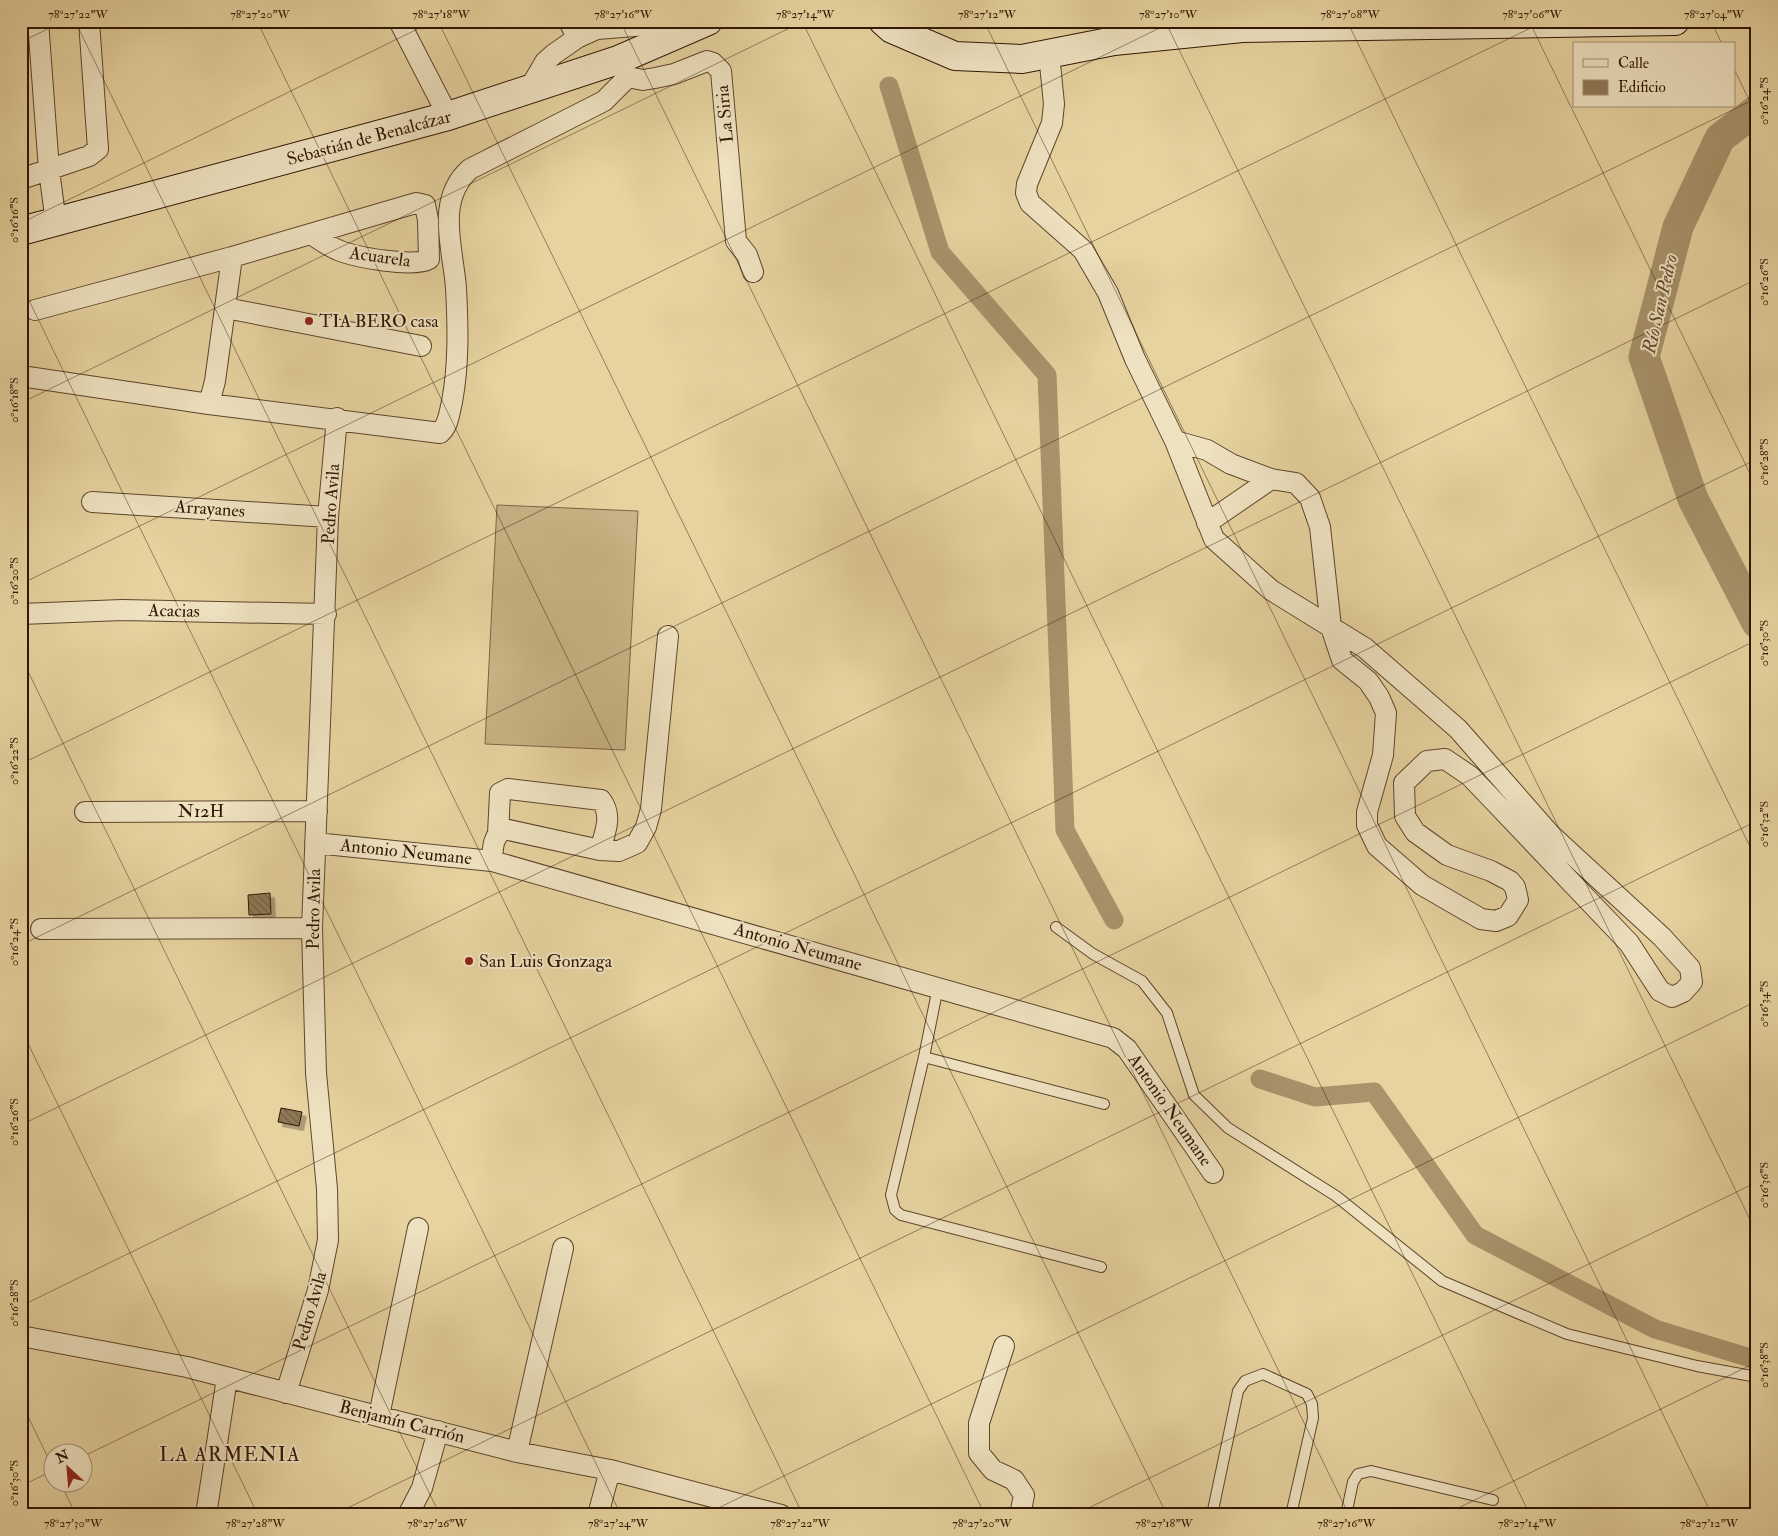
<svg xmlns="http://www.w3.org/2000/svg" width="1778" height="1536" font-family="'IM FELL Double Pica',serif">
<defs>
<pattern id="building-back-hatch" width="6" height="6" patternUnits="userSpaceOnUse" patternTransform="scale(1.25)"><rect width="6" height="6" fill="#8f7855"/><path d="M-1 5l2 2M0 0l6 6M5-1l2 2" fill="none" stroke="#756144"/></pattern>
<filter id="shadow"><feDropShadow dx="4.5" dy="4.5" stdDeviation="0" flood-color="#0004"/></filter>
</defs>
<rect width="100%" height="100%" fill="#e6d3a0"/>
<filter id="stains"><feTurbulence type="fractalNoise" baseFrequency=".004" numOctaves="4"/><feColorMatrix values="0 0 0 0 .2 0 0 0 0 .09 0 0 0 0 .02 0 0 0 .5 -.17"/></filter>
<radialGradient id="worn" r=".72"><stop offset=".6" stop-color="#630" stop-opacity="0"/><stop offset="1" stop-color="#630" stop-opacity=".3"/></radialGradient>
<path fill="#c7b385" stroke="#7c6444" d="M 497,505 L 638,511 L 625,750 L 485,744 Z"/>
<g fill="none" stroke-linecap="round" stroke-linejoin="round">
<path stroke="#a8936b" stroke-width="19" d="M 889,86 L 940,252 L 1047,375 L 1065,830 L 1114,920
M 1260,1079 L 1315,1097 L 1374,1092 L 1475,1235 L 1655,1329 L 1757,1360"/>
<path stroke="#a8936b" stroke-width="31" d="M 1757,110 L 1720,138 L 1678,227 L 1644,357 L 1693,499 L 1757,623"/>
</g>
<path fill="url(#building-back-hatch)" stroke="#301604" filter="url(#shadow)" d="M 270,893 L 271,914 L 249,915 L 248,895 Z
M 281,1108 L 302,1112 L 299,1126 L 278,1122 Z"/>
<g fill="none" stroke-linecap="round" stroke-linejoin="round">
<defs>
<path id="service" d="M 1056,927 L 1093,954 L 1142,981 L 1167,1013 L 1194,1095 L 1228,1128 L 1336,1196 L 1442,1281 L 1567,1334 L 1697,1366 L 1757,1377
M 938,987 L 924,1057 L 891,1195 L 895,1210 L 901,1215 L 1101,1267
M 924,1057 L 1104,1104
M 1212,1515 L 1238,1391 L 1245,1381 L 1263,1374 L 1307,1394 L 1312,1404 L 1313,1418 L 1291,1515
M 1346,1515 L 1353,1482 L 1358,1474 L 1371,1471 L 1493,1500"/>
<path id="minor" d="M 38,21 L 49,170 L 56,223
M 399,21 L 448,116
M 569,21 L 577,38
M 1049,54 L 1054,104 L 1052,123 L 1027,184 L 1026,193 L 1030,203 L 1083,250 L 1108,293 L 1135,359 L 1175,441 L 1214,539 L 1271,590 L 1365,648 L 1458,729 L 1550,834 L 1662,937 L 1690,968 L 1692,982 L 1683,992 L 1672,997 L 1660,991 L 1629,943 L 1470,776 L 1445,759 L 1427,761 L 1404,783 L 1405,816 L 1415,832 L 1447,855 L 1491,871 L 1510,881 L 1515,887 L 1518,900 L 1508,916 L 1496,921 L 1481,919 L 1422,885 L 1377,846 L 1367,825 L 1367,812 L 1383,755 L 1386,713 L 1379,697 L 1368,681 L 1342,660 L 1331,627 L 1320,527 L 1310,498 L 1296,483 L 1271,479 L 1231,464 L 1207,450 L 1175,441
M 621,66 L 628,77 L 643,80 L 655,78 L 674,74 L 707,61 L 713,63 L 721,71 L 736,241 L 747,255 L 753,272
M 528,91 L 545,62 L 554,54 L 577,38 L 597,29 L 647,25 L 677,35
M 21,179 L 89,156 L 98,149 L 89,21
M 226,308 L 421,346
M 35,310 L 232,257 L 416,203 L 425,205 L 428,220 L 429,259 C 414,268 354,257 338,250 C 328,246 320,240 311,234
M 21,376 L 209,404 L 440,433 C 449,425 449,413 452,402 C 459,364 458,326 456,288 C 453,248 435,200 470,169 L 604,101 L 628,77
M 209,404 L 215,381 L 232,257
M 92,502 L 328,517
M 1207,523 L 1271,479
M 21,614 L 122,610 L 326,614
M 85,812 L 317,811
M 498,834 L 500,793 L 508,789 L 601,800 C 613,816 605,832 600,850
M 315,843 L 492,861 L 1113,1038 L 1127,1049 L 1213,1173
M 492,861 C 493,848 492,837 504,829 L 600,850 L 619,851 L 637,843 L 646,827 L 651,809 L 668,636
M 41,929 L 312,928
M 21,1336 L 187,1367 L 517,1452 L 610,1470 L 781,1515
M 1004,1346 L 979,1423 L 979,1453 L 993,1470 L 1014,1480 L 1024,1495 L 1020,1515
M 286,1393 L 318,1290 L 328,1240 L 327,1189 L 316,1073 L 312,928 L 328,517 L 337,418
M 379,1416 L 418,1228
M 517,1452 L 563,1248
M 206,1515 L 227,1378
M 408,1515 L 422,1488 L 438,1431
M 598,1515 L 610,1470"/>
<path id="secondary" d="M 883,21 L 892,29 L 955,56 L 1022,59 L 1114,41 L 1242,28 L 1675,21
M 21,231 L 448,116 L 618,60 L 708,21"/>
</defs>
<use href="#service" stroke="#5e452b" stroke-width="12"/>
<use href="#minor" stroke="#5e452b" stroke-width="22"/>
<use href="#secondary" stroke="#301604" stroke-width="30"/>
<use href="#service" stroke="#efe2c1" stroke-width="10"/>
<use href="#minor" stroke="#efe2c1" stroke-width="20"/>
<use href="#secondary" stroke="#efe2c1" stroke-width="28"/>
</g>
<path fill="none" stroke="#301604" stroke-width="1" stroke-opacity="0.45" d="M 75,21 L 803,1515M 257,21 L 985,1515M 438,21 L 1167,1515M 620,21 L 1349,1515M 802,21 L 1530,1515M 984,21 L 1712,1515M 1165,21 L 1757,1234M 1347,21 L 1757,861M 1529,21 L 1757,488M 1711,21 L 1722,44M 21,42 L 64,21M 1734,69 L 1757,116M 21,223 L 434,21M 21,284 L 621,1515M 21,403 L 804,21M 21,584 L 1174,21M 21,657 L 440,1515M 21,764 L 1545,21M 21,945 L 1757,98M 21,1029 L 258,1515M 21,1125 L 1757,279M 21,1306 L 1757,459M 21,1402 L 52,1466M 82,1457 L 1757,640M 61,1484 L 76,1515M 21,1486 L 52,1471M 333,1515 L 1757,821M 704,1515 L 1757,1001M 1074,1515 L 1757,1182M 1444,1515 L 1757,1362"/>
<g fill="#8f2418" stroke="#efe2c1" stroke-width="2">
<circle cx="309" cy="321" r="5"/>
<circle cx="469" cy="961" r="5"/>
</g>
<g text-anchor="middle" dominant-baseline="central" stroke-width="4" stroke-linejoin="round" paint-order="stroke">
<g font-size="18" fill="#301604" stroke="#efe2c1">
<text transform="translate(725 114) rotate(-95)">La Siria</text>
<text transform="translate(369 138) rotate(-15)">Sebastián de Benalcázar</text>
<text transform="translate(380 257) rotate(8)">Acuarela</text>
<text transform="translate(331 504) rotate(-86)">Pedro Avila</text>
<text transform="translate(210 509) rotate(4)">Arrayanes</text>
<text transform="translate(174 611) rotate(1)">Acacias</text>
<text x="201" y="811">N12H</text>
<text transform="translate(406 852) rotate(6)">Antonio Neumane</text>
<text transform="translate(314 909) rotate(-89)">Pedro Avila</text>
<text transform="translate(798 947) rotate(16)">Antonio Neumane</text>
<text transform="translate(1170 1110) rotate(55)">Antonio Neumane</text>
<text transform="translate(310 1311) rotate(-74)">Pedro Avila</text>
<text transform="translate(402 1422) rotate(14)">Benjamín Carrión</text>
</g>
<g font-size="18" fill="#301604" stroke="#efe2c1" text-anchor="start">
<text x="319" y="321">TIA BERO casa</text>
<text x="479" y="961">San Luis Gonzaga</text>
</g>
<g font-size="19" font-style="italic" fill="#60482d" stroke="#efe2c1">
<text transform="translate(1660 304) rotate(-77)">Río San Pedro</text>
</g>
<g font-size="20" letter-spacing="1" fill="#301604" stroke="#efe2c1">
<text x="230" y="1454">LA ARMENIA</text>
</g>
</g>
<rect width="1778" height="1536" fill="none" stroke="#e6d3a0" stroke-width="55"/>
<rect x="1573" y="42" width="162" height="65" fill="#efe2c1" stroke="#a39075"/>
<rect x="1583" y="59" width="25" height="8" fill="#efe2c1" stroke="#a39075"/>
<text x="1618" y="68" font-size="15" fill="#301604">Calle</text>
<rect x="1583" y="80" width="25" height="15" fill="#8f7855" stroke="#a39075"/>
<text x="1618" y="92" font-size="15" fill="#301604">Edificio</text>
<g transform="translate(68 1468) rotate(334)"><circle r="24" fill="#efe2c1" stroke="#a39075"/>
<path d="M0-4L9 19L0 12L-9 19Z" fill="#8f2418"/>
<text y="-8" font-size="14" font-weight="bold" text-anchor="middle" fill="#301604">N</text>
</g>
<rect x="28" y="28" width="1722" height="1480" fill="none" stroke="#301604" stroke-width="2"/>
<g font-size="12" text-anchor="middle" fill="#301604">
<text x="78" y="18">78°27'22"W</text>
<text x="260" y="18">78°27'20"W</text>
<text x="441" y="18">78°27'18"W</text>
<text x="623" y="18">78°27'16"W</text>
<text x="805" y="18">78°27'14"W</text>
<text x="987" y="18">78°27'12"W</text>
<text x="1168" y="18">78°27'10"W</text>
<text x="1350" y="18">78°27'08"W</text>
<text x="1532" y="18">78°27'06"W</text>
<text x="1714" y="18">78°27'04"W</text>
<text transform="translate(1764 101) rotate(-90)" y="4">0°16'24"S</text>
<text transform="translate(14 220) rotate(-90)" y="4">0°16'16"S</text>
<text transform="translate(1764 282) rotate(-90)" y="4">0°16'26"S</text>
<text transform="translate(14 400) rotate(-90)" y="4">0°16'18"S</text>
<text transform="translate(1764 462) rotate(-90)" y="4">0°16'28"S</text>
<text transform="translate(14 581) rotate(-90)" y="4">0°16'20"S</text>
<text transform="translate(1764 643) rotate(-90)" y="4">0°16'30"S</text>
<text transform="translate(14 761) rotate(-90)" y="4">0°16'22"S</text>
<text transform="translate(1764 824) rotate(-90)" y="4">0°16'32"S</text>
<text transform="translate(14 942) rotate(-90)" y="4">0°16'24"S</text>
<text transform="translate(1764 1004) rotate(-90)" y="4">0°16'34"S</text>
<text transform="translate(14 1122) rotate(-90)" y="4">0°16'26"S</text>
<text transform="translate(1764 1185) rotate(-90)" y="4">0°16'36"S</text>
<text transform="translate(14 1303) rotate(-90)" y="4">0°16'28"S</text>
<text transform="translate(1764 1365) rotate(-90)" y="4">0°16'38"S</text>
<text transform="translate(14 1483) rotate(-90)" y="4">0°16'30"S</text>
<text x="73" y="1527">78°27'30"W</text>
<text x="255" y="1527">78°27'28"W</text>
<text x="437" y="1527">78°27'26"W</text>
<text x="618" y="1527">78°27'24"W</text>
<text x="800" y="1527">78°27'22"W</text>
<text x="982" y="1527">78°27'20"W</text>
<text x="1164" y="1527">78°27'18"W</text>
<text x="1346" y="1527">78°27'16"W</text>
<text x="1527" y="1527">78°27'14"W</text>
<text x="1709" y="1527">78°27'12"W</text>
</g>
<rect width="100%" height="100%" filter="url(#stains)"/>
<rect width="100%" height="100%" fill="url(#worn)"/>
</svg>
